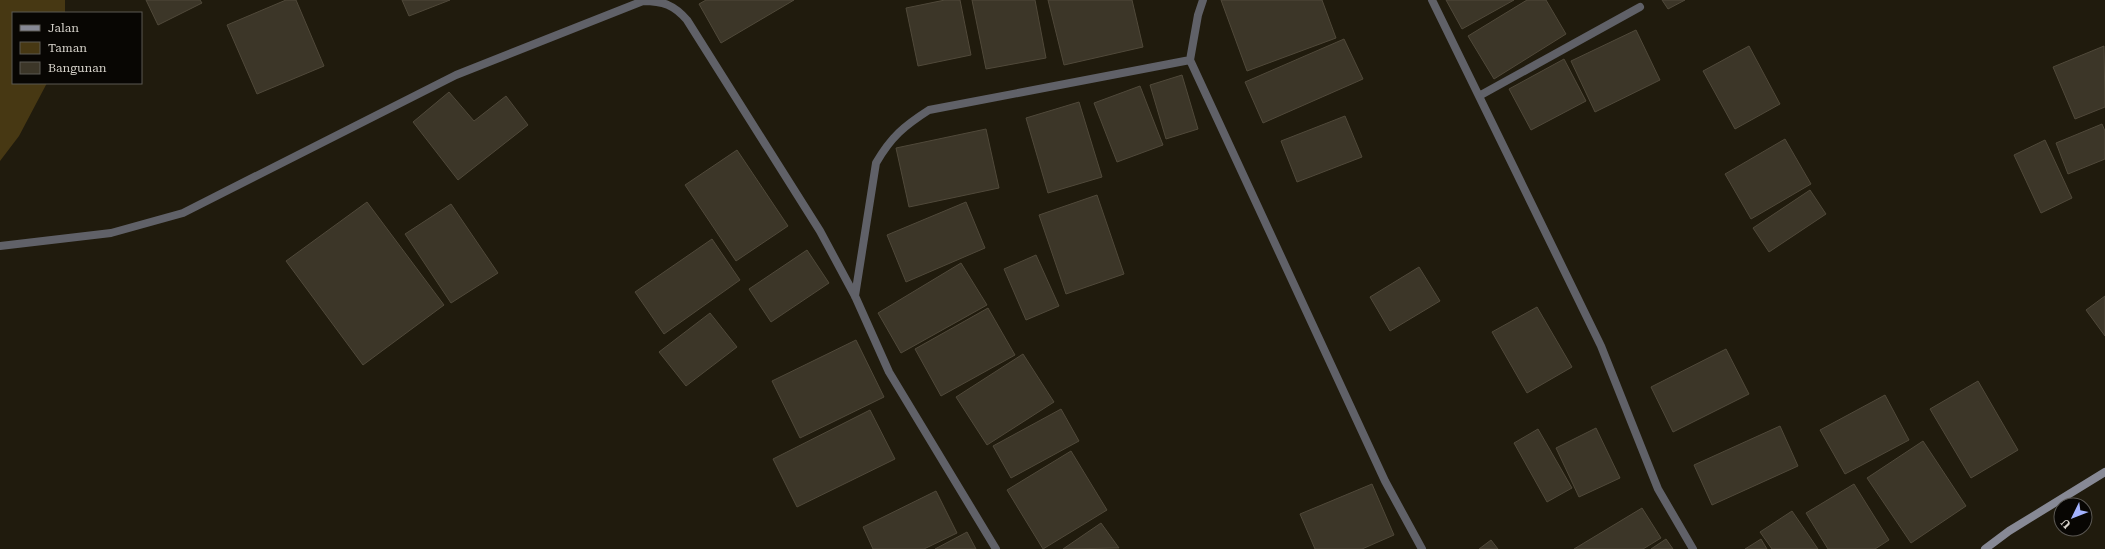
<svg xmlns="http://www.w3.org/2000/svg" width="2105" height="549" font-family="'Roboto Serif',serif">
<rect width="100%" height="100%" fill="#201b0d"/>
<path fill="#473813" d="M 0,0 L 65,0 L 65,13 L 13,13 L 13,83 L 47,83 L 19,136 L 0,161 Z"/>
<path fill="#3c3628" stroke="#50493a" d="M 146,0 L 200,0 L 202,3 L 158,25 Z
M 286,0 L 296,0 L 324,66 L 257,94 L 227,25 Z
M 402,0 L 450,0 L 409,16 Z
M 706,0 L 794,0 L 721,43 L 699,4 Z
M 945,0 L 960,0 L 971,55 L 918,66 L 906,8 Z
M 972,0 L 1035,0 L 1046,58 L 986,69 Z
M 1048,0 L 1132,0 L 1143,47 L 1064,65 Z
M 1221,0 L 1322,0 L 1336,38 L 1247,71 Z
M 1446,0 L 1514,0 L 1462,29 Z
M 1527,0 L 1546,0 L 1566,34 L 1494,79 L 1468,36 Z
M 1662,0 L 1685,0 L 1668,9 Z
M 1636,30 L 1660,80 L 1595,112 L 1571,61 Z
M 1344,39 L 1363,79 L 1263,123 L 1245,82 Z
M 1749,46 L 1780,104 L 1735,129 L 1703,71 Z
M 2104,46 L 2105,107 L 2075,119 L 2053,67 Z
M 1564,59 L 1586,101 L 1531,130 L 1509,89 Z
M 1182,75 L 1198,129 L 1166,139 L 1150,85 Z
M 1140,86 L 1163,145 L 1117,162 L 1094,103 Z
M 449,92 L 474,121 L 506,96 L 528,125 L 458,180 L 413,122 Z
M 1079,102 L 1102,177 L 1048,193 L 1026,118 Z
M 1345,116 L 1362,157 L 1297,182 L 1281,141 Z
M 2102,124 L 2105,131 L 2105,159 L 2068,174 L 2056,143 Z
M 986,129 L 999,188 L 909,207 L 896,148 Z
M 1785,139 L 1811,184 L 1751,219 L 1725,174 Z
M 2045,140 L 2072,198 L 2041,213 L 2014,155 Z
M 737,150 L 788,226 L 736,261 L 685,185 Z
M 1810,190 L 1826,214 L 1769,252 L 1753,228 Z
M 1097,195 L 1124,274 L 1066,294 L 1039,215 Z
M 367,202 L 444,305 L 363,365 L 286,261 Z
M 966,202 L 985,248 L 906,282 L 887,235 Z
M 451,204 L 498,273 L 451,303 L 405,234 Z
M 712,239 L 740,280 L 664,334 L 635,292 Z
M 807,250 L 829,283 L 771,322 L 749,289 Z
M 1036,255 L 1059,306 L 1026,320 L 1004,269 Z
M 961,263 L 987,305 L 901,353 L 878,313 Z
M 1419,267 L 1440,301 L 1390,331 L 1370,297 Z
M 2105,296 L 2105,336 L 2086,310 Z
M 1537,307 L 1572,367 L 1527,393 L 1492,332 Z
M 988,308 L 1015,355 L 941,396 L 915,349 Z
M 710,313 L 737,347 L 686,386 L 659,352 Z
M 856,340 L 884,397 L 800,438 L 772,381 Z
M 1726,349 L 1749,394 L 1673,432 L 1651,387 Z
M 1023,354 L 1054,402 L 987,445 L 956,397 Z
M 1978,381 L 2018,450 L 1971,478 L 1930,409 Z
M 1885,395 L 1909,440 L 1845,474 L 1820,430 Z
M 1061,409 L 1079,441 L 1011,478 L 993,446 Z
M 870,410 L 895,459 L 797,507 L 773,459 Z
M 1780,426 L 1798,466 L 1712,505 L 1694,465 Z
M 1596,428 L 1620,478 L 1579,497 L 1556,448 Z
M 1538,429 L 1572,488 L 1547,502 L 1514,443 Z
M 1923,441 L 1966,506 L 1911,543 L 1867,478 Z
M 1071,451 L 1107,510 L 1043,549 L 1007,490 Z
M 1372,484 L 1394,535 L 1362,549 L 1315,549 L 1300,514 Z
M 1854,484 L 1889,540 L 1875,549 L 1828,549 L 1806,513 Z
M 936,491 L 957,533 L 924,549 L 873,549 L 863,527 Z
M 1642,508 L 1661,538 L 1643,549 L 1574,549 Z
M 1792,511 L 1818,549 L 1772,549 L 1760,532 Z
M 1101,523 L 1119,548 L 1063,549 Z
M 967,532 L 976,549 L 935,549 Z
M 1666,539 L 1673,549 L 1651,549 Z
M 1761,539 L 1767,549 L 1745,549 Z
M 1491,540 L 1498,549 L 1479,549 Z"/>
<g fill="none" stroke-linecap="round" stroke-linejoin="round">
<path stroke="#606168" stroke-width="8" d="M 1203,0 L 1198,15 L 1190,60 L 1385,481 L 1422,549
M 1432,0 L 1601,346 L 1658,489 L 1693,549
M 1479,96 L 1640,7
M 0,246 L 111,233 L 183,213 L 456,75 L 643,1 C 663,1 674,5 687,20 L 820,231 L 855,296 L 889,372 L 996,549
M 855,296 L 876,163 C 891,137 904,126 929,110 L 1190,60"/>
<path stroke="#878995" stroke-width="8" d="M 1985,549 L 2009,531 L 2105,472"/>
</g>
<rect x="12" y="12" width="130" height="72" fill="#080603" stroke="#5b5853"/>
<rect x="20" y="25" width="20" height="6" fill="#878995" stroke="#5b5853"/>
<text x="48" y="32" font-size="12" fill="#d8d4cc">Jalan</text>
<rect x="20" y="42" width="20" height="12" fill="#473813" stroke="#5b5853"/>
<text x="48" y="52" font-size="12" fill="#d8d4cc">Taman</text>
<rect x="20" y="62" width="20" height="12" fill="#3c3628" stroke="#5b5853"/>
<text x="48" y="72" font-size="12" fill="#d8d4cc">Bangunan</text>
<g transform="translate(2073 517) rotate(227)"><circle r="19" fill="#080603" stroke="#5b5853"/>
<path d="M0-3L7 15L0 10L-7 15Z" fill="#a3b2fd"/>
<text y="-6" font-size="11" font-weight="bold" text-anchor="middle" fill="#d8d4cc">U</text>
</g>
</svg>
